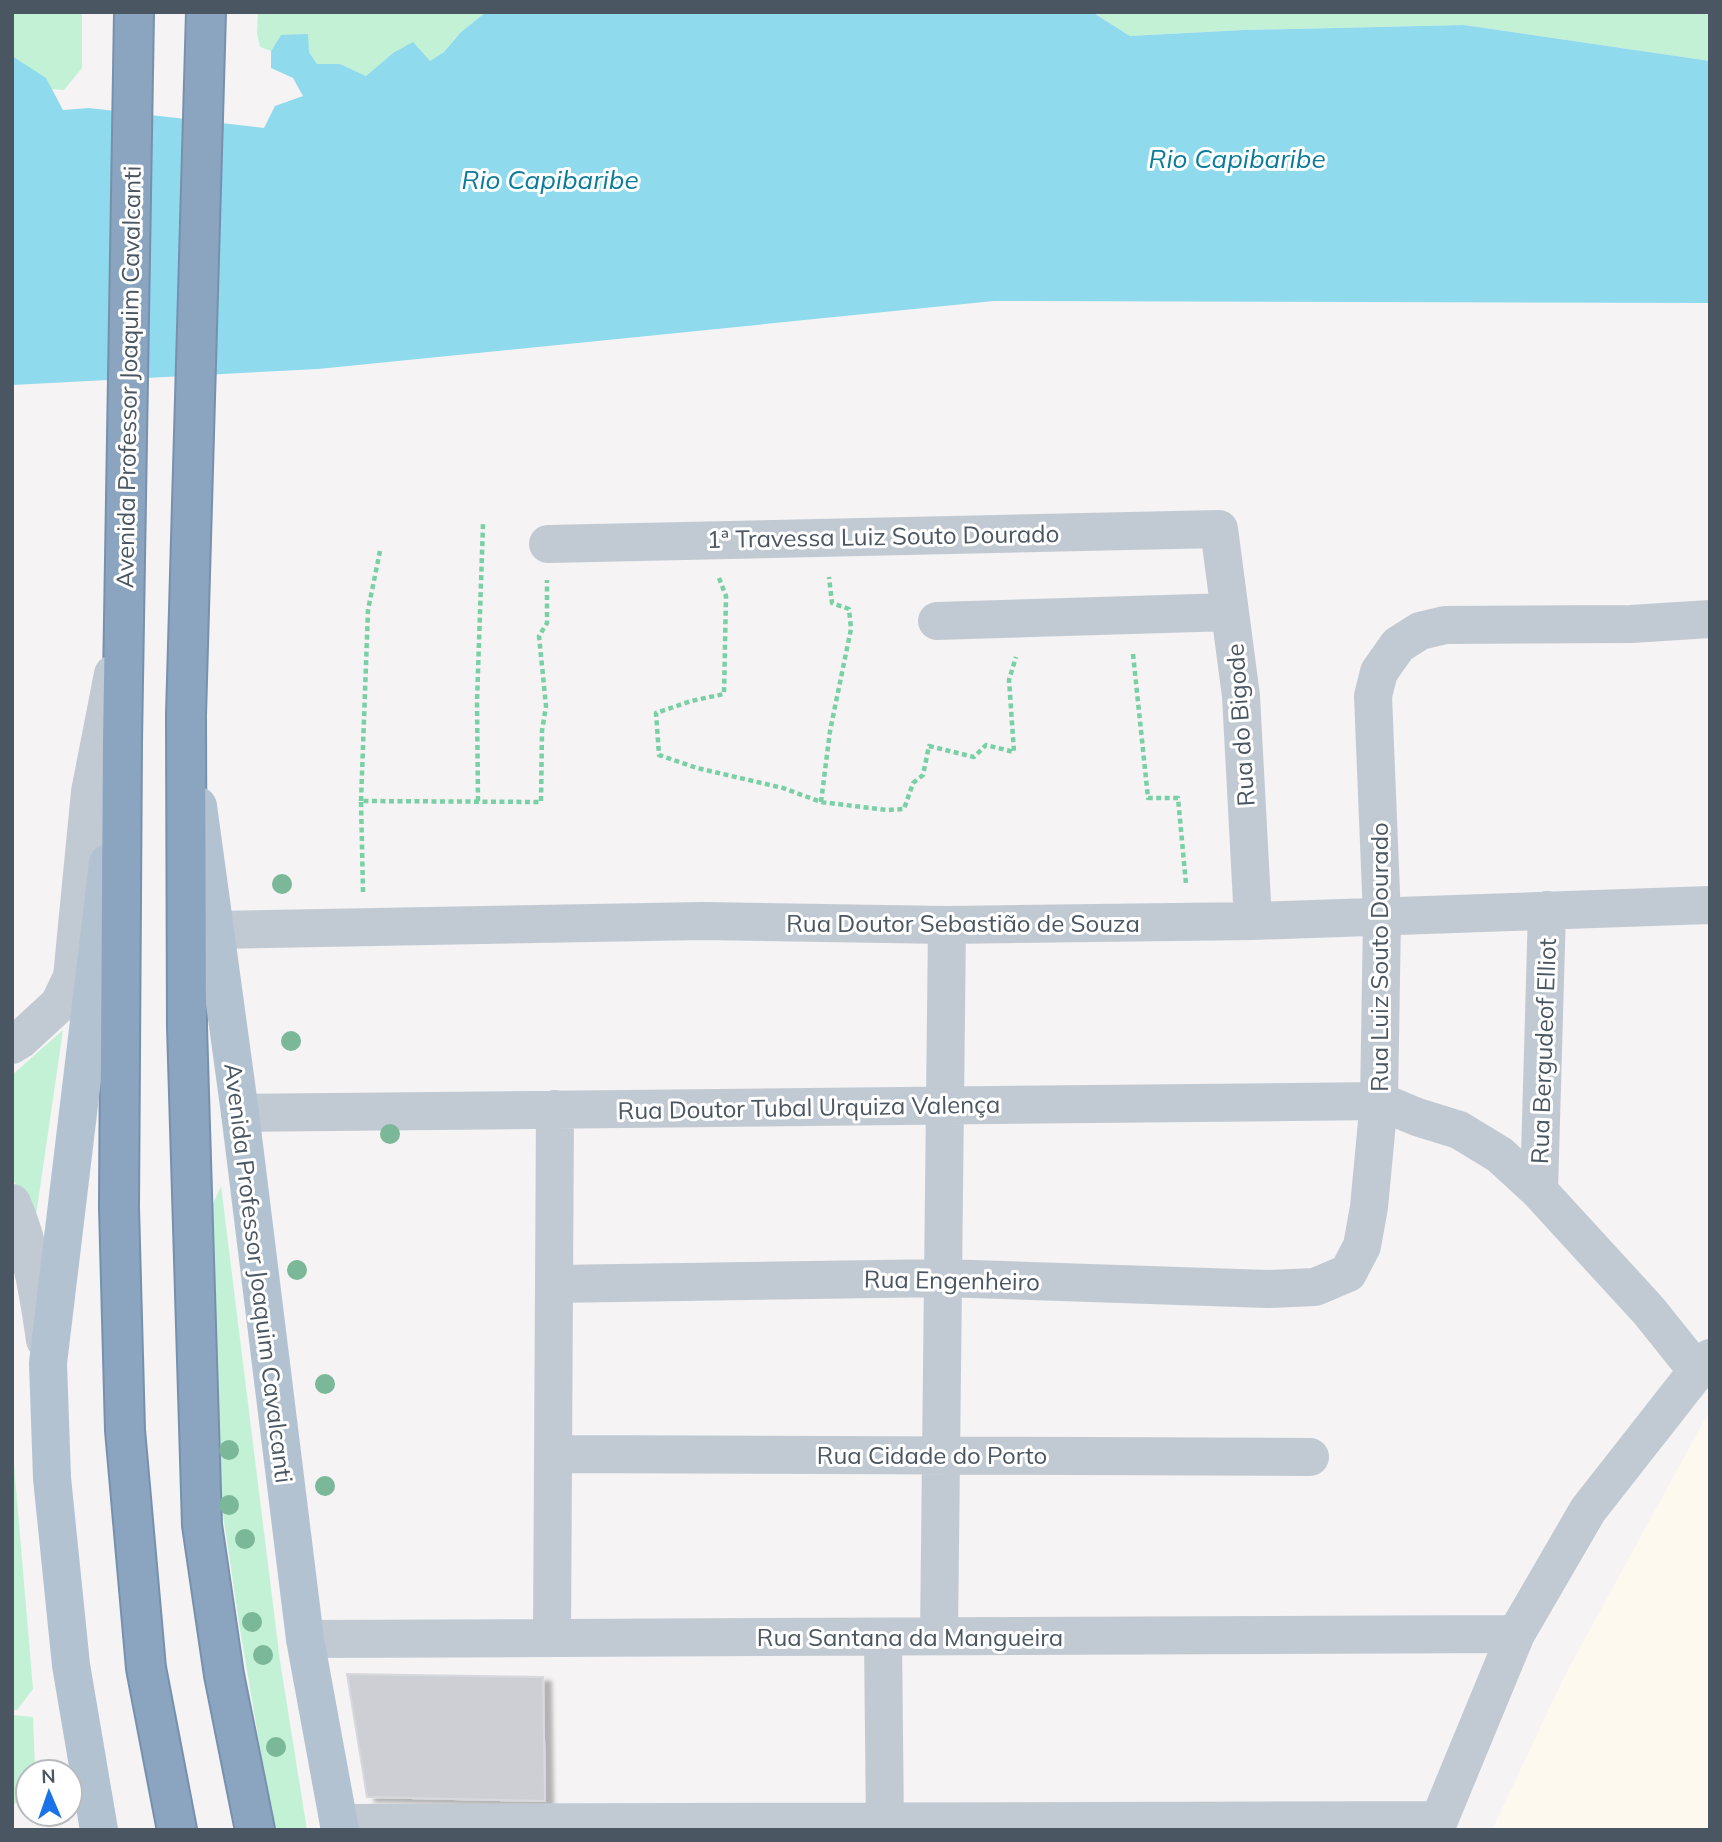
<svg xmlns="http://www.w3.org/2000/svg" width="1722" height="1842" font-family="Mulish,sans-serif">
<defs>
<filter id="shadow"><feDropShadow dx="8" dy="4.5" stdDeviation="2" flood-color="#0004"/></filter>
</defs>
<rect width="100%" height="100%" fill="#f5f3f3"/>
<path fill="#fdf9ef" d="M 1710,1410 L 1710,1830 L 1492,1830 L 1565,1675 Z"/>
<path fill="#c3f1d5" d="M 12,12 L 82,12 L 82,68 L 64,90 L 12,86 Z
M 258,12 L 486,12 L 461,32 L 444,52 L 430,61 L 393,53 L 366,76 L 340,64 L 317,64 L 309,52 L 281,35 L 271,51 L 260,47 L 257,33 Z
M 1092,12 L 1710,12 L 1710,61 L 1464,25 L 1243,30 L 1130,36 Z
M 63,1030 L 35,1222 L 12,1177 L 12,1075 Z
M 221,1186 L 280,1661 L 307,1830 L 274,1830 L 240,1629 L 216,1467 L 206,1220 Z
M 12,1441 L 33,1689 L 17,1710 L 12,1710 Z
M 12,1715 L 33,1717 L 35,1770 L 34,1772 L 28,1772 C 28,1790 24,1794 12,1807 Z"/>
<path fill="#90daee" d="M 486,12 L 1092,12 L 1130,36 L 1243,30 L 1464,25 L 1710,61 L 1710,303 L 994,301 L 318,369 L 12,385 L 12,56 L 46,78 L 63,110 L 89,108 L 264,128 L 275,106 L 303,96 L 293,78 L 271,68 L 271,51 L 281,35 L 308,34 L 309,52 L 317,64 L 340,64 L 366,76 L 393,53 L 413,42 L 430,61 L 444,52 L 461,32 Z"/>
<path fill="#cdcfd5" stroke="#d7d9de" stroke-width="2" filter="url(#shadow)" d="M 347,1674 L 543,1677 L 545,1801 L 367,1797 Z"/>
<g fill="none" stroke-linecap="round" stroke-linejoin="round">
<defs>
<path id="highway" d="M 134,12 L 122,742 L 119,1207 L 125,1430 L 146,1668 L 177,1830
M 206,12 L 186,715 L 187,1027 L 202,1525 L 224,1675 L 255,1830"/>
</defs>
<use href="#highway" stroke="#7690ad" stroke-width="42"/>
<path stroke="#7ad0a6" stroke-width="4.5" stroke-dasharray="5 3.5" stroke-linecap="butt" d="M 719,578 L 726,596 L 724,694 L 691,701 L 656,713 L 659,755 L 697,768 L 783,788 L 821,802 L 887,810 L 904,809 L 913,783 L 923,775 L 929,746 L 974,757 L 986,745 L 1014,752 L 1009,680 L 1016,657
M 1133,654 L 1148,798 L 1178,798 L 1186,884
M 361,801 L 368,610 L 380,551
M 478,801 L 477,701 L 483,524
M 821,802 L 830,731 L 851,629 L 849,609 L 832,603 L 829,577
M 363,892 L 361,801 L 541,802 L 542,731 L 546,706 L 539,636 L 547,623 L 547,580"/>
<path stroke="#c1cad2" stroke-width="38" d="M 548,544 L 1219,529 L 1241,696 L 1253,921
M 937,621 L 1230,612
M 216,930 L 703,921 L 947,925 L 1253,921 L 1710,905
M 12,1045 L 20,1040 L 59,1004 L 72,977 L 90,792 L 113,674
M 240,1113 L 1379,1101 L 1417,1117 L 1459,1130 L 1500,1155 L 1539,1191 L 1649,1311 L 1697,1371
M 1539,1191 L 1547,910
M 12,1203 C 31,1248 38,1291 45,1340
M 554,1284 L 943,1278 L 1268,1289 L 1315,1287 L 1348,1273 L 1362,1246 L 1369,1207 L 1379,1101 L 1382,917 L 1373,696 L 1379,672 L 1398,645 L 1420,631 L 1445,625 L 1631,624 L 1710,619
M 553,1454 L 1310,1457
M 939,1636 L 947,925
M 883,1637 L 885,1830
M 552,1638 L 555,1109
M 305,1639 L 1516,1634
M 339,1823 L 1439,1820
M 1435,1830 L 1516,1634 L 1588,1510 L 1697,1371 L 1710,1358"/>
<path stroke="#b3c2d1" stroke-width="38" d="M 198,806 L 240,1113 L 305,1639 L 340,1830
M 99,1830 L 71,1665 L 52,1478 L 48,1363 L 108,863"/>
<use href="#highway" stroke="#8ba5c1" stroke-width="38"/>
</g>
<g fill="#7bb799">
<circle cx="282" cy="884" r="10"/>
<circle cx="291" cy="1041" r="10"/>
<circle cx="390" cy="1134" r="10"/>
<circle cx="297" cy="1270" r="10"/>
<circle cx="325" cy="1384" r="10"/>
<circle cx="229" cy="1450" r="10"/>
<circle cx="325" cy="1486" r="10"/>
<circle cx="229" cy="1505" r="10"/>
<circle cx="245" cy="1539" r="10"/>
<circle cx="252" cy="1622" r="10"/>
<circle cx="263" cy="1655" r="10"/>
<circle cx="276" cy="1747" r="10"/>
</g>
<g text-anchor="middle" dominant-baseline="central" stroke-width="6" stroke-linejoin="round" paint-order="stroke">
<g font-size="24" fill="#4a5661" stroke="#fff">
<text transform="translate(128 377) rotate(-89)">Avenida Professor Joaquim Cavalcanti</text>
<text transform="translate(883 536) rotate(-1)">1ª Travessa Luiz Souto Dourado</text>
<text transform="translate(1240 725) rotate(-94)">Rua do Bigode</text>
<text x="963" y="923">Rua Doutor Sebastião de Souza</text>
<text transform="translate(1379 957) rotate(-90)">Rua Luiz Souto Dourado</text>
<text transform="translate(1543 1051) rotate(-88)">Rua Bergudeof Elliot</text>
<text transform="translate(809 1107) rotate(-1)">Rua Doutor Tubal Urquiza Valença</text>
<text transform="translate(259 1273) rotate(83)">Avenida Professor Joaquim Cavalcanti</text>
<text transform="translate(952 1280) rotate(1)">Rua Engenheiro</text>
<text x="932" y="1455">Rua Cidade do Porto</text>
<text x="910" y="1637">Rua Santana da Mangueira</text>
</g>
<g font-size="26" font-style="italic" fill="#0c7c9b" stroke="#fff">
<text x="1237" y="158">Rio Capibaribe</text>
<text x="550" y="179">Rio Capibaribe</text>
</g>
</g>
<rect width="1722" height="1842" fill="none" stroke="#4a5661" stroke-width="28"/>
<g transform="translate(49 1793) rotate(358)"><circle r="33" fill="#ffffff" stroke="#b7bbc0" stroke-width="2"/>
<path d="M0-5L12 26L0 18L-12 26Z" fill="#1a73e8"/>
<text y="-10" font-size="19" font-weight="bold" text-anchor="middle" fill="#4a5661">N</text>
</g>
</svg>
